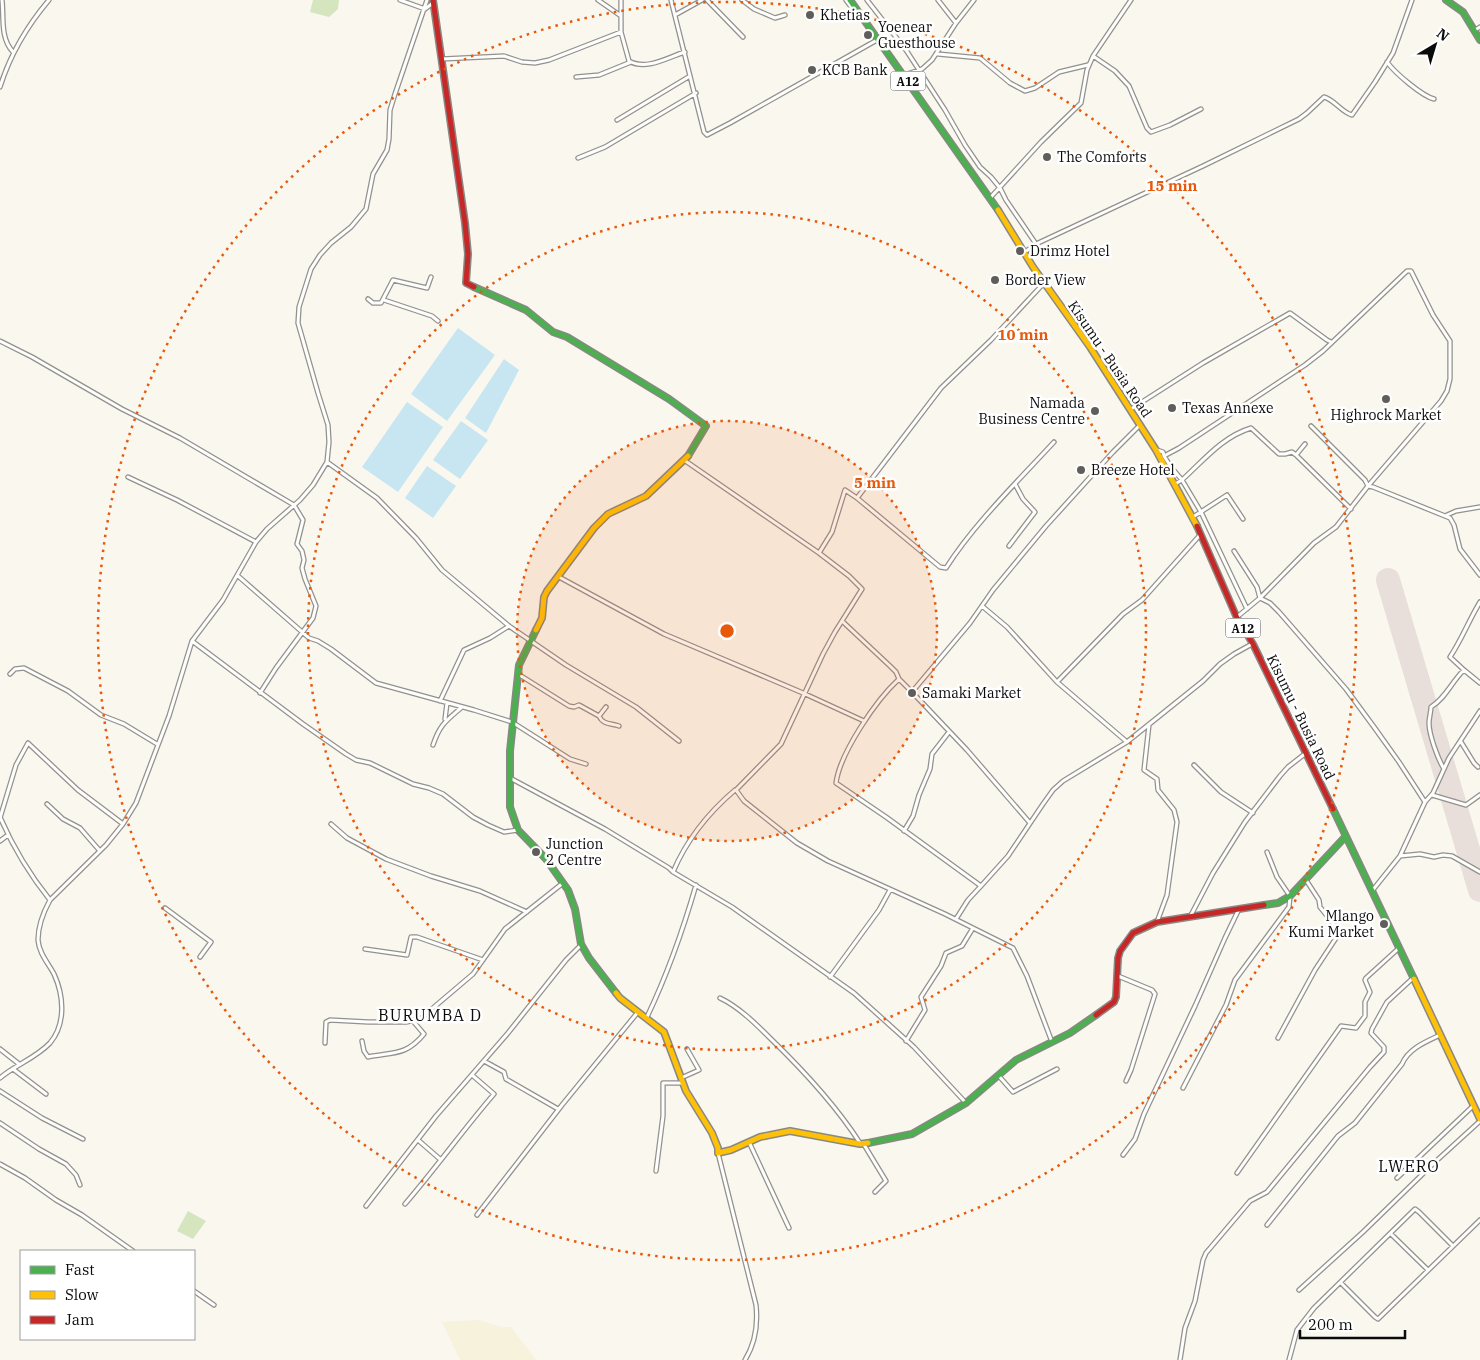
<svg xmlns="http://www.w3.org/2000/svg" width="1480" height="1360" font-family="'IBM Plex Serif',serif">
<rect width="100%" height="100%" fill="#faf7ef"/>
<path fill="#f6f2dc" d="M 479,1320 L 501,1327 L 511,1327 L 536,1360 L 460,1360 L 442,1322 Z"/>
<path fill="#d5e5be" d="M 313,0 L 339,0 L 338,9 L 329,17 L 310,12 Z
M 188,1211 L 206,1221 L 193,1239 L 177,1231 Z"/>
<path fill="#c7e6f2" d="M 458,328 L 495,355 L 447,421 L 411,394 Z
M 504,359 L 519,370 L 486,433 L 465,418 Z
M 407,402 L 443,427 L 398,492 L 362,467 Z
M 461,421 L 488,440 L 460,479 L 433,460 Z
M 427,466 L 456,486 L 433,518 L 405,498 Z"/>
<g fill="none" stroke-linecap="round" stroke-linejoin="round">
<path stroke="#e8deda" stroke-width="24" d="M 1388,580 L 1480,890"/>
<defs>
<path id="street" d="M 2,0 C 4,18 0,38 13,52
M 400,0 L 425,9 L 433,3
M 598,0 L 621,16
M 621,0 L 621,32 L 629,61 C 647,71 668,57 685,52
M 671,0 L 704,132 L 707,135 L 730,123 L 877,40
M 707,0 L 743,37
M 742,0 L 754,9 L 775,18 L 785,15
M 846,0 L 852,8
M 867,0 L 906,50 L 945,110 L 965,145 L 980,167 L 991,177 L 1000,188 L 1006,200 L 1036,244
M 938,0 L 956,23
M 675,15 L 702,0
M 1475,30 L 1480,27
M 938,54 L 980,58 L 1010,83 L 1025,91 L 1035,88 L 1059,72 L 1088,65
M 1093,56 L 1115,71 L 1129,86 L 1147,128 L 1151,132 L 1170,125 L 1201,109
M 442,59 L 504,56 L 522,62 L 535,63 L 549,60 L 621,32
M 1387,62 C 1395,73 1422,96 1434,99
M 904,75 L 922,69 L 932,60 L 956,23 L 974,0
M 576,77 L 599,75 L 631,62
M 0,87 C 10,55 27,26 49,0
M 617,120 L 690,76
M 578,158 L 605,147 L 696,93
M 991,197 L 1041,142 L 1081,103 L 1087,70 L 1093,56 L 1131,0
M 1025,252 L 1036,244 L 1203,166 L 1299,119 L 1307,113 L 1324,97 C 1335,100 1341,112 1352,115 L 1375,82 L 1393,53 L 1412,0
M 368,299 L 373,303 L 381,303 L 393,280 L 427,288 L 431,277
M 384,300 L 432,316 L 438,321
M 0,341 L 32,357 L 122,409 L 180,438 L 294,505 L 303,520 L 297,544 L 302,551 L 304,560 L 302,568 L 305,579 L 316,606 L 313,618 L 276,668 L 260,693
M 1131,409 L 1203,363 L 1290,313 L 1327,340 L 1331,342
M 1157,450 L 1163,452 L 1164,456 L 1179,448 L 1305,365 L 1323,351 L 1407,271 L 1411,271 L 1433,315 L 1450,341 L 1450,379 L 1447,391 L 1441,401 L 1368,486 L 1365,480 L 1311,426
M 1296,455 L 1305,444
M 1164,456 L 1171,467 L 1182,480 L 1201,512 L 1247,609
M 684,460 L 819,553 L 849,576 L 862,589 L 835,632 L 823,654 L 781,744 L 736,790 L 744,801 L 797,843 L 828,861 L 945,914 L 1013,948 L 1027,976 L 1052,1042
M 327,462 L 377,498 L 416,538 L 442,570 L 509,626 L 566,665 L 636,707 L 679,741
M 128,477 L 177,500 L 256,542
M 1175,484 L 1182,480 C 1204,460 1222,437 1251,428 L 1279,454 L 1285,454 L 1292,452 L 1296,455 L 1351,509
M 857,498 L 941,388 L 991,340 L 1044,283
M 1447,515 L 1456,511 L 1480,507
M 1193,517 L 1227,495 L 1243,519
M 1009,546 L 1035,512 L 1023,499 L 1015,484
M 1234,551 L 1257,587 L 1260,598 L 1270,603 L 1279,612 L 1346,689 L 1374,727 L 1399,762 L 1425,802
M 819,553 L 832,532 L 845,490 L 857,498 L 940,567 L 946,568 C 974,524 1019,480 1054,442
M 238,576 L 309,638 L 318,641 L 331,649 L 376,683 L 474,710 L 512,722 L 570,759 L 586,764
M 559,577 L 664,634 L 803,693 L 864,721
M 982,606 L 1007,627 L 1057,682 L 1127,742
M 1237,617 L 1260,598 L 1314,543 L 1336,527 L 1368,486 L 1373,487 L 1450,518 L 1454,525 L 1460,549 L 1480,575
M 842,621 L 890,666 L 896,672 L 899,679 C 876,700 840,753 836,783 L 886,817 L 981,886 L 968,900 L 956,919
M 192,641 L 303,724 L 346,754 L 356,760 L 370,763 L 413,784 L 429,788 L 443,794 L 473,817 L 488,825 L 504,832 L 518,830
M 1464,670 L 1450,657 C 1462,639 1469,620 1480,602
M 10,674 L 15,669 L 24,668 L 68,691 L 101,715 L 124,724 L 157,744
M 518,674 L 569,706 L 574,707 L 579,705 L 599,716 L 606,707
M 899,679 L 912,692
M 1057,682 L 1123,614 L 1142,600 L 1200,535
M 440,701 L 464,650 L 490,638 L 509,626
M 599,716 C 603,725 611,723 619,726
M 445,719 L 447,703
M 1149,725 L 1144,770 L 1157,779 L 1158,790 L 1174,810 L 1177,822 L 1167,895 L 1157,922
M 1461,742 L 1474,763 L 1478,767
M 433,745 C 440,724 446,721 462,707
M 1194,765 L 1221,792 L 1253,813
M 1444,769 C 1438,759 1429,735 1429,723 C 1429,718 1431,712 1431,707 C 1446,698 1452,681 1464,670 L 1480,683
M 510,778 L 605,829 L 669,868 L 673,872 L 732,907 L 854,993 L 914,1047 L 966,1103
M 1432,795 L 1466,805 L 1480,795
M 47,804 L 63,819 L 80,828 L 100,851
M 0,817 C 13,847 30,875 50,900
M 0,818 L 16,765 L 28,743 L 78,790 L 123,824
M 1030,823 L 967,750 L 912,692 L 970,623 L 993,590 L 1046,526 L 1113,452 L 1140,425
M 331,824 L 347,838 L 386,859 L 431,876 L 480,891 L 527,912
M 904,831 L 913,816 L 919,795 L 930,769 L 932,754 L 949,732
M 0,841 L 8,835
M 1400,856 L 1420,854 L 1434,857 L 1443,855 L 1452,856 L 1480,872
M 673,872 C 687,839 708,813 735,790
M 981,886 L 1008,856 L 1043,804 L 1053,790 L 1063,781 L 1127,742 L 1203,681 L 1220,664 L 1234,654 L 1252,644
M 1372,891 L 1400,856 L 1425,802 L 1433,793 L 1449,758 L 1480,711
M 165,908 L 211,942 L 200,957
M 1190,917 L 1213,873 L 1245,822 L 1280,776 L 1288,767 L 1306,753
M 365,949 L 407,955 L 411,937 L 417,937 L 483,960
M 1118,976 L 1152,990 L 1155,994 L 1131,1070 L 1126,1081
M 830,977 L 879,910 L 890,890
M 720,998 C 739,1007 756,1024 771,1039 C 804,1071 835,1104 860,1143
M 647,1017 C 667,975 683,930 696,885
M 1278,1038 L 1315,970 L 1340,932 L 1320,907 L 1319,900 L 1306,880
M 362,1041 L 364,1051 L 368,1057 C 393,1052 406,1056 424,1034 L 413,1021
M 906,1041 L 925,1010 L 921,997 L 941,966 L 946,953 L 962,946 L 973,928
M 325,1043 L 326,1022 L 330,1020 L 368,1022 L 406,1022 L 420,1019 L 473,974 L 505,929 L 563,883
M 0,1049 L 19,1064
M 484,1061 L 504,1072 L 506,1079 L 558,1109
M 13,1069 L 46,1094
M 998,1075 L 1013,1092 L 1057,1069
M 0,1078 C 15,1065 36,1058 50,1043 C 66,1024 64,996 54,974 C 48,963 39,953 38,940 C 38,927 44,911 50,900 L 106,845 L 123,824 L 136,803 L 169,716 L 192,641 L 223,600 L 256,542 L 267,529 L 300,500 L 313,485 L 327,462 L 329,442 L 328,425 L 318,393 L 298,323 L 299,307 L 311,269 L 320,255 L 331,243 L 351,227 L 366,209 L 373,174 L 387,150 L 389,139 L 390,110 L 395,94 L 427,0
M 681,1078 L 699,1070 L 687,1049
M 1183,1088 L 1226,1005 L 1235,980 L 1289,907 L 1290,896 L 1277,877 L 1267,852
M 0,1091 L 42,1118 L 83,1139
M 0,1123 L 39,1149 L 66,1164 L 76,1175 L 80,1185
M 418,1140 L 441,1160
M 749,1142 L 789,1228
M 863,1143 L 886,1181 L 875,1192
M 718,1153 L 756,1305 C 758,1324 755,1344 745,1360
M 1123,1155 L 1135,1139 L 1144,1114 L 1195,1006 L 1225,938 L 1239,909
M 0,1164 L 25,1178 L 56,1200 L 82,1215 L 133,1251
M 656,1171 L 663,1116 L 663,1083 L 683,1083
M 1237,1173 L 1341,1026 L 1356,1028 L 1365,1016 L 1365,1002 L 1370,992 L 1365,980 L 1366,978 L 1399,948
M 1397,1178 L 1473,1106
M 405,1204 C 436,1168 463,1130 494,1094 L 472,1075
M 366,1206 L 436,1116 L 508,1033 L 566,960 L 581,945
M 477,1215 L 562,1105 L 638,1012
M 1267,1225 L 1338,1136 L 1355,1123 L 1402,1064 C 1408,1049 1425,1042 1440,1035
M 1391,1234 L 1428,1270
M 1341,1283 L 1375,1317 L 1378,1319 L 1480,1220
M 1299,1290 L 1363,1232 L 1434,1163 L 1480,1121
M 194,1291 L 214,1305
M 1180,1360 L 1185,1328 L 1195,1301 L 1203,1260 L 1206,1253 L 1250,1201 L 1267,1192 L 1370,1067 L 1384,1052 L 1384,1047 L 1371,1033 L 1372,1029 L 1387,1002 L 1413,978
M 1289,1360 L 1297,1330 L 1314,1308 L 1414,1210 L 1415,1209 L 1419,1212 L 1453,1246"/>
<path id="fast" d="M 850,0 L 998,210
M 1446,0 L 1463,12 L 1480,40
M 474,287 L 526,310 L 553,332 L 567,337 L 669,399 L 706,426 L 688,456
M 536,630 L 519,665 L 510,751 L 510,807 L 518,830 L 546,859 L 568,890 L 575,909 L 581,944 L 589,958 L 616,993
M 1333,809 L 1414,979
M 1264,905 L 1278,903 L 1290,896 L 1345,837
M 868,1143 L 912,1134 L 966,1103 L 1016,1060 L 1070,1033 L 1096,1015"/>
<path id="slow" d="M 998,210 L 1033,267 L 1090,347 L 1156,450 L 1197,526
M 536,630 L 542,618 L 544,597 L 547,591 L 594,528 L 608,514 L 646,496 L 688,456
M 1414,979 L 1480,1119
M 616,993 L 620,998 L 664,1032 L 686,1091 L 712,1133 L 718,1148 L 718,1153 L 731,1150 L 760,1137 L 790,1131 L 860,1144 L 868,1143"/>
<path id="jam" d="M 433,0 L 465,223 L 468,254 L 466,283 L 474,287
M 1197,526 L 1237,618 L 1253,644 L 1333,809
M 1096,1015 L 1114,1002 L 1116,997 L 1118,958 L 1120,951 L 1133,933 L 1157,922 L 1264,905"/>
</defs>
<use href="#street" stroke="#93918e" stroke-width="5.5"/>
<use href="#fast" stroke="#898884" stroke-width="8"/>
<use href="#slow" stroke="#898884" stroke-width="8"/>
<use href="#jam" stroke="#898884" stroke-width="8"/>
<use href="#street" stroke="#fefefd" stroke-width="3"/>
<use href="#fast" stroke="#4caf50" stroke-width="5"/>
<use href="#slow" stroke="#ffc107" stroke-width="5"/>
<use href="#jam" stroke="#c62828" stroke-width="5"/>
</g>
<circle cx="727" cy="631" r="210" fill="#e8590c" fill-opacity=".12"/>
<g fill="none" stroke="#e8590c" stroke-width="2.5" stroke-dasharray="2.5 5">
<circle cx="727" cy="631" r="210"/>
<circle cx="727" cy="631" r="419"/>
<circle cx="727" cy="631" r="629"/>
</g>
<g fill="#5f5e5b" stroke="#fff" stroke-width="2">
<circle cx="810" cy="15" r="5"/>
<circle cx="868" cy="35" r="5"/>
<circle cx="812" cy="70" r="5"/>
<circle cx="1047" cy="157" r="5"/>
<circle cx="1020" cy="251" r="5"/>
<circle cx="995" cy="280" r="5"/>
<circle cx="1386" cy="399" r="5"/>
<circle cx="1172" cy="408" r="5"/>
<circle cx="1095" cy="411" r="5"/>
<circle cx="1081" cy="470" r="5"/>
<circle cx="912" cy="693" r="5"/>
<circle cx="536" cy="852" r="5"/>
<circle cx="1384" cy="924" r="5"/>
</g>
<g text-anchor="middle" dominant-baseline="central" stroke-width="5" stroke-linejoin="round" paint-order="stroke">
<g fill="#fff" stroke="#545454" stroke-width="1">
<rect x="890.5" y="71.5" width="35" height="19" rx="4"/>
<rect x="1225.5" y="618.5" width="35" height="19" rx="4"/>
</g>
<g font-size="12" font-weight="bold" fill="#0b0b0b">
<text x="908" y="81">A12</text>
<text x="1243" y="628">A12</text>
</g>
<g font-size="14" fill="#0b0b0b" stroke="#fff" text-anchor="start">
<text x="820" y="15">Khetias</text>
<text x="878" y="27">Yoenear<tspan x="878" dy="16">Guesthouse</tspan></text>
<text x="822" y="70">KCB Bank</text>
<text x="1057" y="157">The Comforts</text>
<text x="1030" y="251">Drimz Hotel</text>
<text x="1005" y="280">Border View</text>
<text x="1085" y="403" text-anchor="end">Namada<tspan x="1085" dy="16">Business Centre</tspan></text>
<text x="1182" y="408">Texas Annexe</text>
<text x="1386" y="415" text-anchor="middle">Highrock Market</text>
<text x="1091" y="470">Breeze Hotel</text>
<text x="922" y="693">Samaki Market</text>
<text x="546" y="844">Junction<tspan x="546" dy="16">2 Centre</tspan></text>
<text x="1374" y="916" text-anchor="end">Mlango<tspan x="1374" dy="16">Kumi Market</tspan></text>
</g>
<g font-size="14" fill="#0b0b0b" stroke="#fff">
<text transform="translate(1110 359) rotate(56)">Kisumu - Busia Road</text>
<text transform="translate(1301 717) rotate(64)">Kisumu - Busia Road</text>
</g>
<g font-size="16" letter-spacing="1" fill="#0b0b0b" stroke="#fff">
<text x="430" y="1015">BURUMBA D</text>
<text x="1409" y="1166">LWERO</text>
</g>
</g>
<circle cx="727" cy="631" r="8" fill="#e8590c" stroke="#fff" stroke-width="2.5"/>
<g font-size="15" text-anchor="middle" font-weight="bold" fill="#e8590c" stroke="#fff" stroke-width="5" stroke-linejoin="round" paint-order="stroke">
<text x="1172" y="191">15 min</text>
<text x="1023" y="340">10 min</text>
<text x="875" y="488">5 min</text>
</g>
<rect x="20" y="1250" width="175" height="90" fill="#ffffff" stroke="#9d9d9d"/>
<rect x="30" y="1266" width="25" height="8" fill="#4caf50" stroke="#9d9d9d"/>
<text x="65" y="1275" font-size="15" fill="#0b0b0b">Fast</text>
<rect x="30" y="1291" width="25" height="8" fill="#ffc107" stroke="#9d9d9d"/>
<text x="65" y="1300" font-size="15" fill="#0b0b0b">Slow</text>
<rect x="30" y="1316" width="25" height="8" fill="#c62828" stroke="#9d9d9d"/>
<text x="65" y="1325" font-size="15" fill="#0b0b0b">Jam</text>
<g transform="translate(1435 45) rotate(38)" stroke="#ffffff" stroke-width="4" paint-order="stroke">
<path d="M0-4L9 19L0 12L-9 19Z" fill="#0b0b0b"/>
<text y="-8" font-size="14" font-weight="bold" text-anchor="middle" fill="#0b0b0b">N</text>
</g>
<path d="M1300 1330v8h105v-8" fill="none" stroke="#0b0b0b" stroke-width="2.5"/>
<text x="1308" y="1330" font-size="15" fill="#0b0b0b" stroke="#ffffff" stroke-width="4" paint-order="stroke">200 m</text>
</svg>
